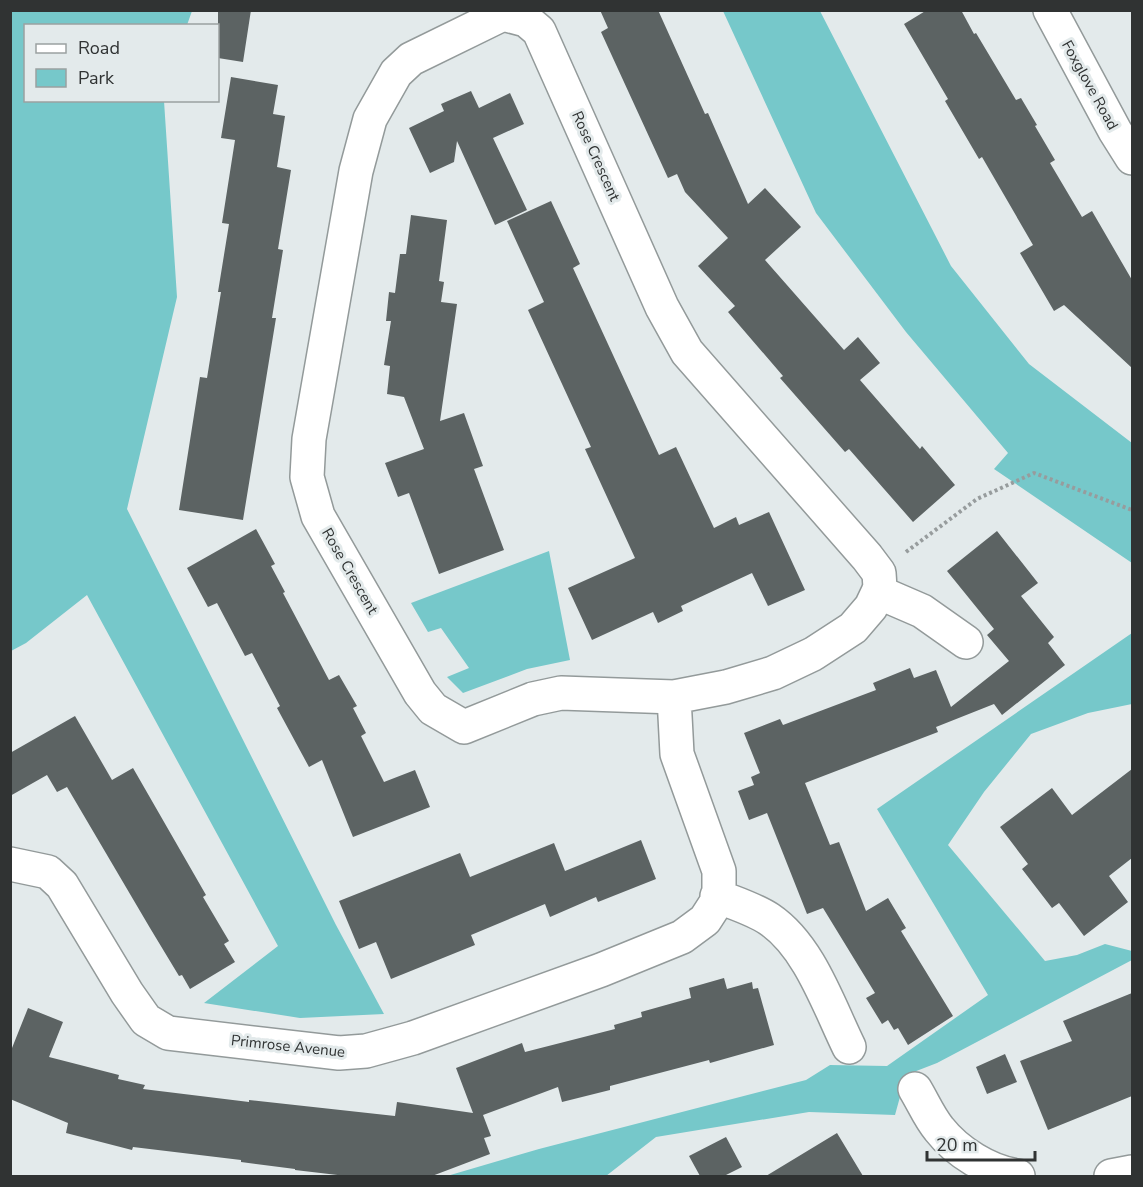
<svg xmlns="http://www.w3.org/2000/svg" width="1143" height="1187" font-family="'Nunito Sans',sans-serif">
<rect width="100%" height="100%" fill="#e3eaeb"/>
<path fill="#76c8ca" d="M 11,10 L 192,11 L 187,25 L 26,26 L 26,100 L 164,101 L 177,297 L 127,509 L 336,925 L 384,1014 L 300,1018 L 204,1003 L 278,946 L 87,595 L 26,643 L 11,651 Z
M 723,11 L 820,11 L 951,266 L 1029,364 L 1132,443 L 1132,563 L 994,469 L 1008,453 L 906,332 L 816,213 Z
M 549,551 L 570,660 L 527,669 L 463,693 L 447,677 L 469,668 L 441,628 L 428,632 L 411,603 Z
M 1132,633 L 1132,704 L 1088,713 L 1031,734 L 984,792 L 948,845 L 1045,961 L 1077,955 L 1105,944 L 1132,951 L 1132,960 L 937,1063 L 906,1075 L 895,1115 L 809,1112 L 656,1137 L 606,1176 L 447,1176 L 539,1149 L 806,1080 L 830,1065 L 887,1066 L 988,995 L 877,809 Z"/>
<path fill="#5c6363" d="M 218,10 L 251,10 L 243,62 L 218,58 Z
M 600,10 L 658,10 L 705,114 L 708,113 L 748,204 L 765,188 L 801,227 L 765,260 L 844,350 L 858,337 L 880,363 L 860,380 L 920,449 L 922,446 L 955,485 L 913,522 L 849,449 L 845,452 L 780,378 L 783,376 L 728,312 L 735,306 L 698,266 L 728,238 L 685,192 L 677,174 L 668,178 L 601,32 L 608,28 Z
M 927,10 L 961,10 L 974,34 L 976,33 L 1016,100 L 1021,98 L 1037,125 L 1035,126 L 1055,160 L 1050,163 L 1082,217 L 1092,211 L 1132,280 L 1132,368 L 1064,305 L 1054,311 L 1020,253 L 1033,245 L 982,157 L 979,159 L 945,101 L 948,99 L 904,24 Z
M 231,77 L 278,85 L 273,114 L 285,116 L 277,167 L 291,170 L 278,249 L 283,250 L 272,318 L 276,318 L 243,520 L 179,510 L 200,377 L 207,378 L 221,292 L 218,292 L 229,224 L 222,223 L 235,140 L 221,138 Z
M 471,91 L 479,108 L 510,93 L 524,124 L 493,138 L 527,210 L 495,225 L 457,141 L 454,162 L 430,173 L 409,128 L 444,111 L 441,104 Z
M 551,201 L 580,264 L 573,268 L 659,455 L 676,447 L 714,528 L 736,517 L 739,525 L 769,512 L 805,590 L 768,606 L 752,573 L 681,606 L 683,611 L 658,623 L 653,612 L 592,640 L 568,588 L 635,558 L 585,449 L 591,447 L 528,310 L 544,302 L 507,221 Z
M 411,215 L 447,220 L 439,281 L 444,282 L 441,302 L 457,304 L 440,421 L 464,413 L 483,466 L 474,469 L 504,550 L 439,574 L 409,493 L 398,497 L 385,463 L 424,449 L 404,397 L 387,394 L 390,366 L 384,365 L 391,321 L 386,321 L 389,292 L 395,293 L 400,254 L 406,254 Z
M 256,529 L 275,564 L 271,566 L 285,592 L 283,593 L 329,680 L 339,675 L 357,706 L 353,708 L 366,733 L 361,736 L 384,782 L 415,770 L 430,807 L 353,837 L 322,760 L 309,767 L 277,708 L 280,706 L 252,653 L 245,656 L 217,603 L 208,607 L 187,568 Z
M 997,531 L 1038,583 L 1021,596 L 1054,637 L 1048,643 L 1065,665 L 1002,715 L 994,704 L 936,727 L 938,732 L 805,783 L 830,845 L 839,842 L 866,911 L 888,898 L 906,928 L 901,931 L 953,1016 L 908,1045 L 898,1028 L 894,1030 L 888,1020 L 882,1024 L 866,998 L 875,993 L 823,908 L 807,914 L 767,813 L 749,820 L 738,791 L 754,785 L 751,777 L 760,773 L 744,733 L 780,719 L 783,725 L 876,690 L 873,683 L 910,668 L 914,678 L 936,670 L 951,707 L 1009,661 L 987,635 L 994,629 L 947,571 Z
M 75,716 L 112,780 L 133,768 L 206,895 L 203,897 L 229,941 L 224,944 L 235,962 L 190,989 L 182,975 L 179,976 L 150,928 L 67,787 L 57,792 L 47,775 L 10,796 L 10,753 Z
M 1132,769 L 1132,858 L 1109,876 L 1128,902 L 1084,936 L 1059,903 L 1052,908 L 1022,869 L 1028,864 L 1000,827 L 1052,788 L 1072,815 Z
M 641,840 L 656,879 L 598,902 L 596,897 L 550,917 L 545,904 L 471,935 L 475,945 L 391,979 L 376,942 L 359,949 L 339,901 L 460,853 L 470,877 L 554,843 L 565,871 Z
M 724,978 L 727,989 L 752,982 L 753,989 L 758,988 L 774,1045 L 710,1063 L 709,1060 L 610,1086 L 610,1090 L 562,1102 L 558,1087 L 483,1115 L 491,1136 L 484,1138 L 490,1154 L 432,1176 L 346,1176 L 295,1170 L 295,1169 L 241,1162 L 241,1160 L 133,1147 L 132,1150 L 66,1133 L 68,1123 L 10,1099 L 10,1053 L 28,1008 L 63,1022 L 49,1057 L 119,1075 L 118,1079 L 145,1085 L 143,1089 L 249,1102 L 249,1100 L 395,1116 L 397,1102 L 473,1113 L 456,1068 L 522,1043 L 525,1052 L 615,1029 L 614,1025 L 642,1017 L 641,1012 L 691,998 L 689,988 Z
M 1132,993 L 1132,1096 L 1048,1130 L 1020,1061 L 1072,1041 L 1063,1021 Z
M 1005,1054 L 1017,1082 L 987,1094 L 976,1067 Z
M 837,1133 L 863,1176 L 766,1176 Z
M 726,1137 L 742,1167 L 724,1176 L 700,1176 L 689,1156 Z"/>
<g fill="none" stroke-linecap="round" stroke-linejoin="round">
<defs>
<path id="minor" d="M 1050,10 L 1115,131 L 1132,158
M 503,14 L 526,20 L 539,31 L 662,307 L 687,352 L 867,557 L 879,573 L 880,588 L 871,607 L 853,628 L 813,654 L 773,673 L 726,687 L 674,697 L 561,693 L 533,699 L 464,727 L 433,709 L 420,693 L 318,516 L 307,477 L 309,439 L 356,171 L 370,119 L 396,73 L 411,59 Z
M 878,592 L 922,611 L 966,642
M 10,864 L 48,872 L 62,885 L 127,993 L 146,1020 L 168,1033 L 339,1053 L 366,1051 L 413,1038 L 601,970 L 682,937 L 705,920 L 716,903 L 719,891 L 719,871 L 677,754 L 674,697
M 717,896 C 734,903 754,909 769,919 C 809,946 828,1004 849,1047
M 915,1089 C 923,1102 929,1117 939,1129 C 957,1152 989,1172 1018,1176
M 1111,1176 L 1132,1172"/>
</defs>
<use href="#minor" stroke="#939a9a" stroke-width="36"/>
<path stroke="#979c9d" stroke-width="4" stroke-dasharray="3 3" stroke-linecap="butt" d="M 906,552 L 977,499 L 1034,473 L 1132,510"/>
<use href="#minor" stroke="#fff" stroke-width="33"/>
</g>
<g text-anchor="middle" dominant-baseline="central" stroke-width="6" stroke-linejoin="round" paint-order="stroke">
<g font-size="15" fill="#303333" stroke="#e3eaeb">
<text transform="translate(1090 85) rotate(61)">Foxglove Road</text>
<text transform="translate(596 156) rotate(66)">Rose Crescent</text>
<text transform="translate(350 571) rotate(60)">Rose Crescent</text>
<text transform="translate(288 1046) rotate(6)">Primrose Avenue</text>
</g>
</g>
<rect width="1143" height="1187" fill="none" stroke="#303333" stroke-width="24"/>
<rect x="24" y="24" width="195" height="78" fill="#e3eaeb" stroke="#9ba1a1" stroke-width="1.5"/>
<rect x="36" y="44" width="30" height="9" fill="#ffffff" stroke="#9ba1a1" stroke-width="1.5"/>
<text x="78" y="54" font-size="18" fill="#303333">Road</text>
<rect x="36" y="69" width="30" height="18" fill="#76c8ca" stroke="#9ba1a1" stroke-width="1.5"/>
<text x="78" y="84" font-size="18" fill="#303333">Park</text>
<path d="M927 1151v9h108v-9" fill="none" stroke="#303333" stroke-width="3"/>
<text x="936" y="1151" font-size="18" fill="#303333" stroke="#e3eaeb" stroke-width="4.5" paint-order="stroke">20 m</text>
</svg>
